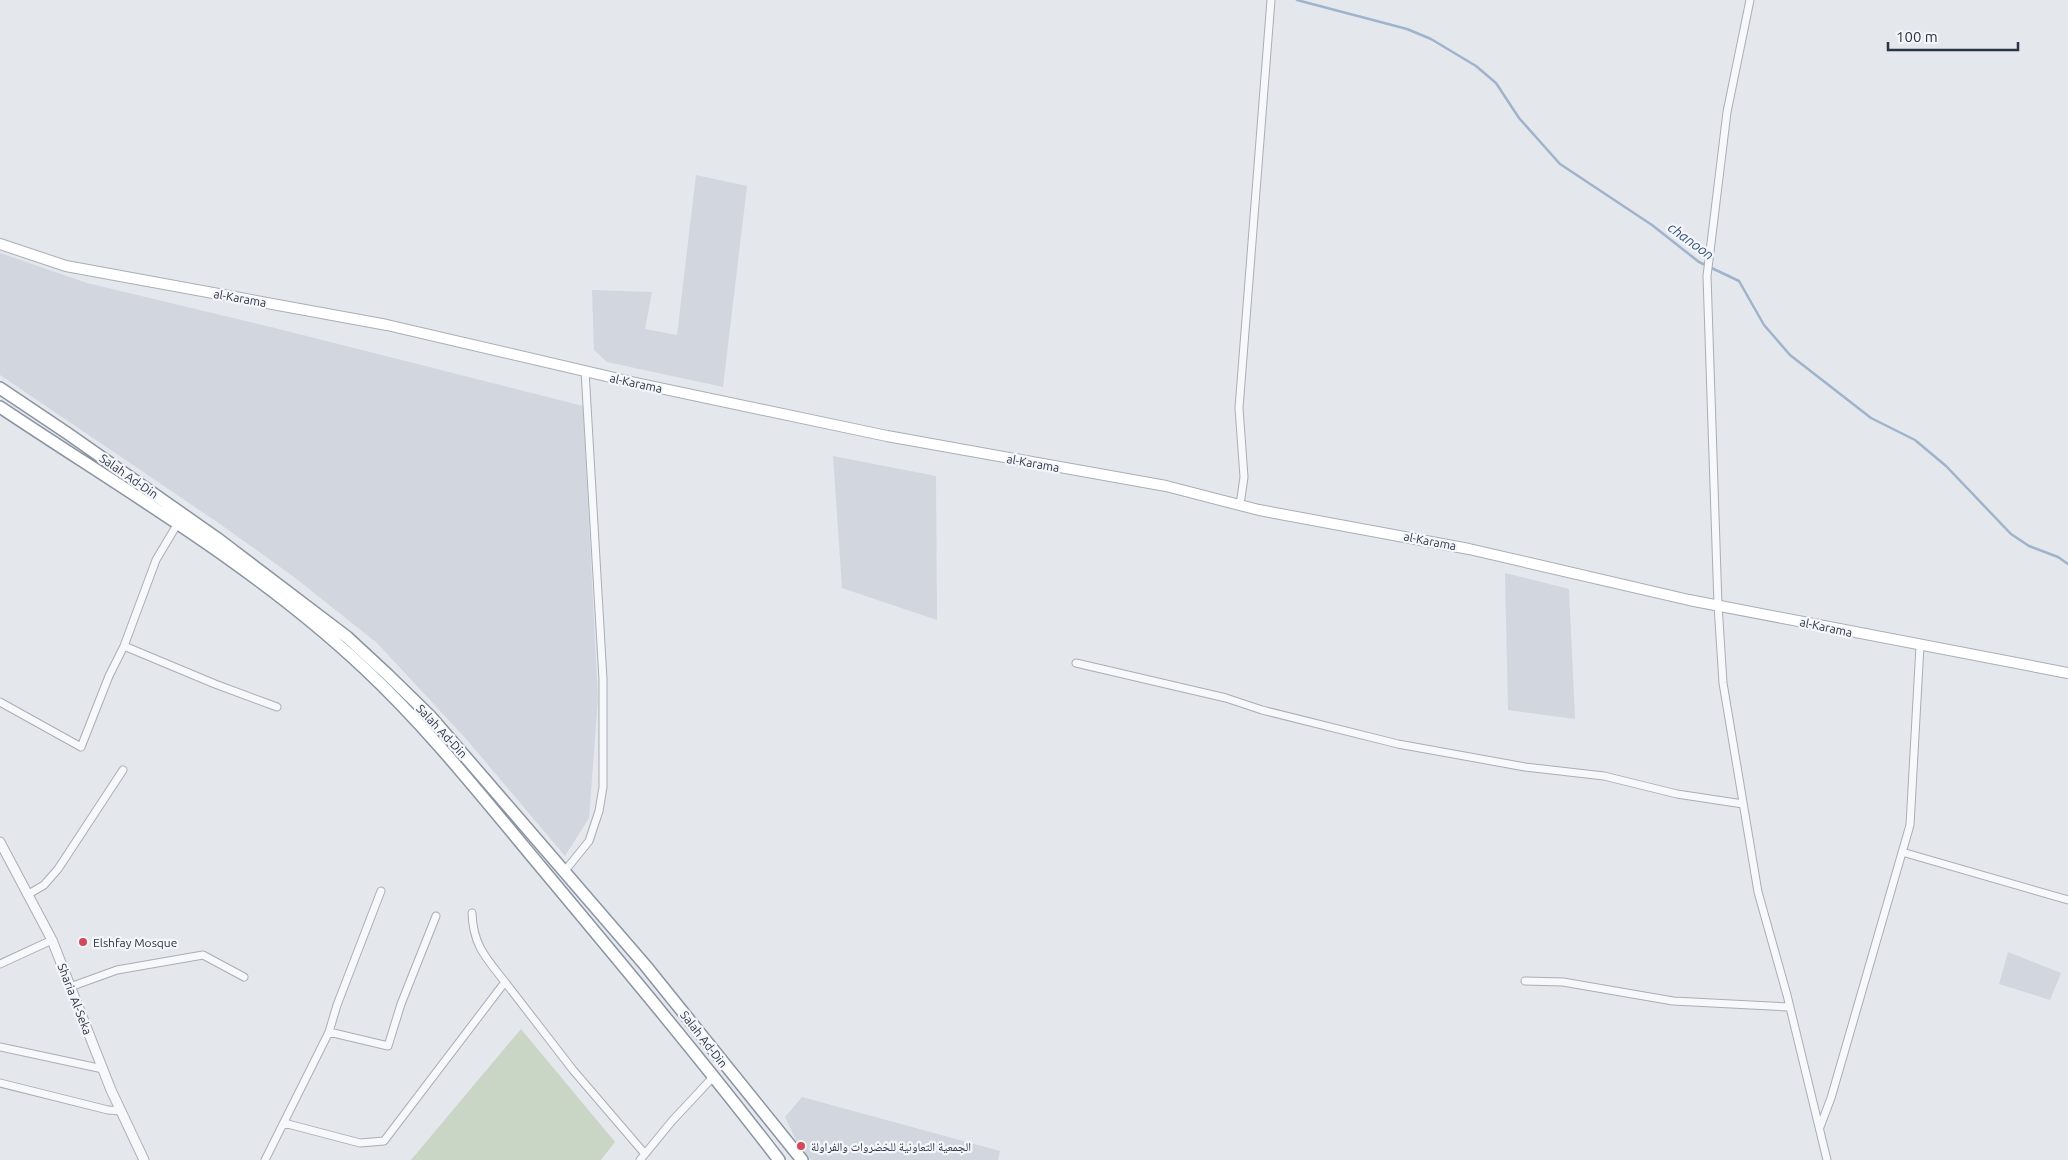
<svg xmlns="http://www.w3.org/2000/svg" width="2068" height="1160" font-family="Ubuntu,'Noto Naskh Arabic',sans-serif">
<rect width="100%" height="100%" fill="#e4e7ec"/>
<path fill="#d2d6de" d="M 696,175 L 747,186 L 723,387 L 607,362 L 594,350 L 592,290 L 652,292 L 645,329 L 677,335 Z
M 0,253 L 87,283 L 271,327 L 583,406 L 598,699 L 589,818 L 565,856 L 468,741 L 377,643 L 294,577 L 220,524 L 0,375 Z
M 833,456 L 936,476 L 937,620 L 842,588 Z
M 1505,573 L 1569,589 L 1575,719 L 1508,710 Z
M 2008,952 L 2061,973 L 2050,1000 L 1999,984 Z
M 802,1097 L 1000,1151 L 998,1160 L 811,1160 L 796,1140 L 785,1117 Z"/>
<path fill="#c9d6c5" d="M 521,1029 L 615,1142 L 601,1160 L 411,1160 Z"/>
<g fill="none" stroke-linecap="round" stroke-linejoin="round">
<path stroke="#9fb4cc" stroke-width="2.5" d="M 1297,0 L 1407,29 L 1431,39 L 1476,66 L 1496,83 L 1519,118 L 1560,164 L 1652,225 L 1699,262 L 1739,281 L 1764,325 L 1790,355 L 1871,418 L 1915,440 L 1946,466 L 2011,534 L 2029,546 L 2058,557 L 2068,564"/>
<defs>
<path id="minor" d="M 1750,0 L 1727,112 L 1707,276 L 1718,605 L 1723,683 L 1758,892 L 1787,995 L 1827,1160
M 1240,505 L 1244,477 L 1239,408 L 1271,0
M 124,646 L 215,684 L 277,707
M 1076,663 L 1226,698 L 1262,710 L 1398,744 L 1525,767 L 1604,776 L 1677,794 L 1743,804
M 0,702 L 81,747 L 109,676 L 124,646 L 156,560 L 178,523
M 1902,852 L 2068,900
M 564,872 L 589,841 L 599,811 L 603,787 L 603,679 L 585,371
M 27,895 L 44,885 L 58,869 L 123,770
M 472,913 C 473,945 486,958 505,982
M 0,964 L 52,940
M 1525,981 L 1563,982 L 1673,1001
M 70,987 L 117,970 L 203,955 L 244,977
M 1673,1001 L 1789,1007
M 329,1032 L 388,1046 L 401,1004 L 436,916
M 0,1047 L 103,1069
M 0,1083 L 108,1110 L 121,1111
M 284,1123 L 360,1143 L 384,1141 L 505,982 L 573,1070 L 645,1154
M 1820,1127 L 1831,1098 L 1910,825 L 1920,646
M 265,1160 L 329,1032 L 337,1005 L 381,891
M 640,1160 L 672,1121 L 714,1076"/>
<path id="tertiary" d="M 0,842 L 52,940 L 111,1090 L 144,1160"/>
<path id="secondary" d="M 0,244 L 66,266 L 387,325 L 636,383 L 887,436 L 1166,486 L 1259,510 L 1469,549 L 1689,600 L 2068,673"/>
<path id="trunk" d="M 0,388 L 67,433 L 218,539 L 347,637 L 388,675 L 431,717 L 645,965 L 802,1160
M 0,407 C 124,490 256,566 365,669 C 429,729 484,799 540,866 C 621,963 702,1060 779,1160"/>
</defs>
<use href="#minor" stroke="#a9aeb7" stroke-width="9"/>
<use href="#tertiary" stroke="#a9aeb7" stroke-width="11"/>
<use href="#secondary" stroke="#a9aeb7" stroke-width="12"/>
<use href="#trunk" stroke="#8b94a3" stroke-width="14"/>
<use href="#minor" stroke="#f7f8fa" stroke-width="7"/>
<use href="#tertiary" stroke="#f7f8fa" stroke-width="9"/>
<use href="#secondary" stroke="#fff" stroke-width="10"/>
<use href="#trunk" stroke="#fff" stroke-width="11"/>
</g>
<g fill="#d1495b" stroke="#f4f6f9" stroke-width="2">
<circle cx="83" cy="942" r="5"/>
<circle cx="801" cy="1146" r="5"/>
</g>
<g text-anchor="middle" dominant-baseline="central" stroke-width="4.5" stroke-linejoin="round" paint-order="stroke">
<g font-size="12" fill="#2b3445" stroke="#f4f6f9">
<text transform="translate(240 298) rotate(10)">al-Karama</text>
<text transform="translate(636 383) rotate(12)">al-Karama</text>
<text transform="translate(1033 463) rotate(10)">al-Karama</text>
<text transform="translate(129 476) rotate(35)">Salah Ad-Din</text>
<text transform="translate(1430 541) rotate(11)">al-Karama</text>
<text transform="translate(1826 627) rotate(12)">al-Karama</text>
<text transform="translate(442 731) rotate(47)">Salah Ad-Din</text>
<text transform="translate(75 999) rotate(69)">Sharia Al-Seka</text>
<text transform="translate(704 1039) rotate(52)">Salah Ad-Din</text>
</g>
<g font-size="12" fill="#2b3445" stroke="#f4f6f9" text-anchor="start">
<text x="93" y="942">Elshfay Mosque</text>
<text x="811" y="1146">الجمعية التعاونية للخضروات والفراولة</text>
</g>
<g font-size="14" font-style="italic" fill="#34527a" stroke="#f4f6f9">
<text transform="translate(1691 241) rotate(36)">chanoon</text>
</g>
</g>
<path d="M1888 42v8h130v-8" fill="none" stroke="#2b3445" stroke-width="2.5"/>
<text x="1896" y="42" font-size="15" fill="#2b3445" stroke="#f4f6f9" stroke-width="4" paint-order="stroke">100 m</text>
</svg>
